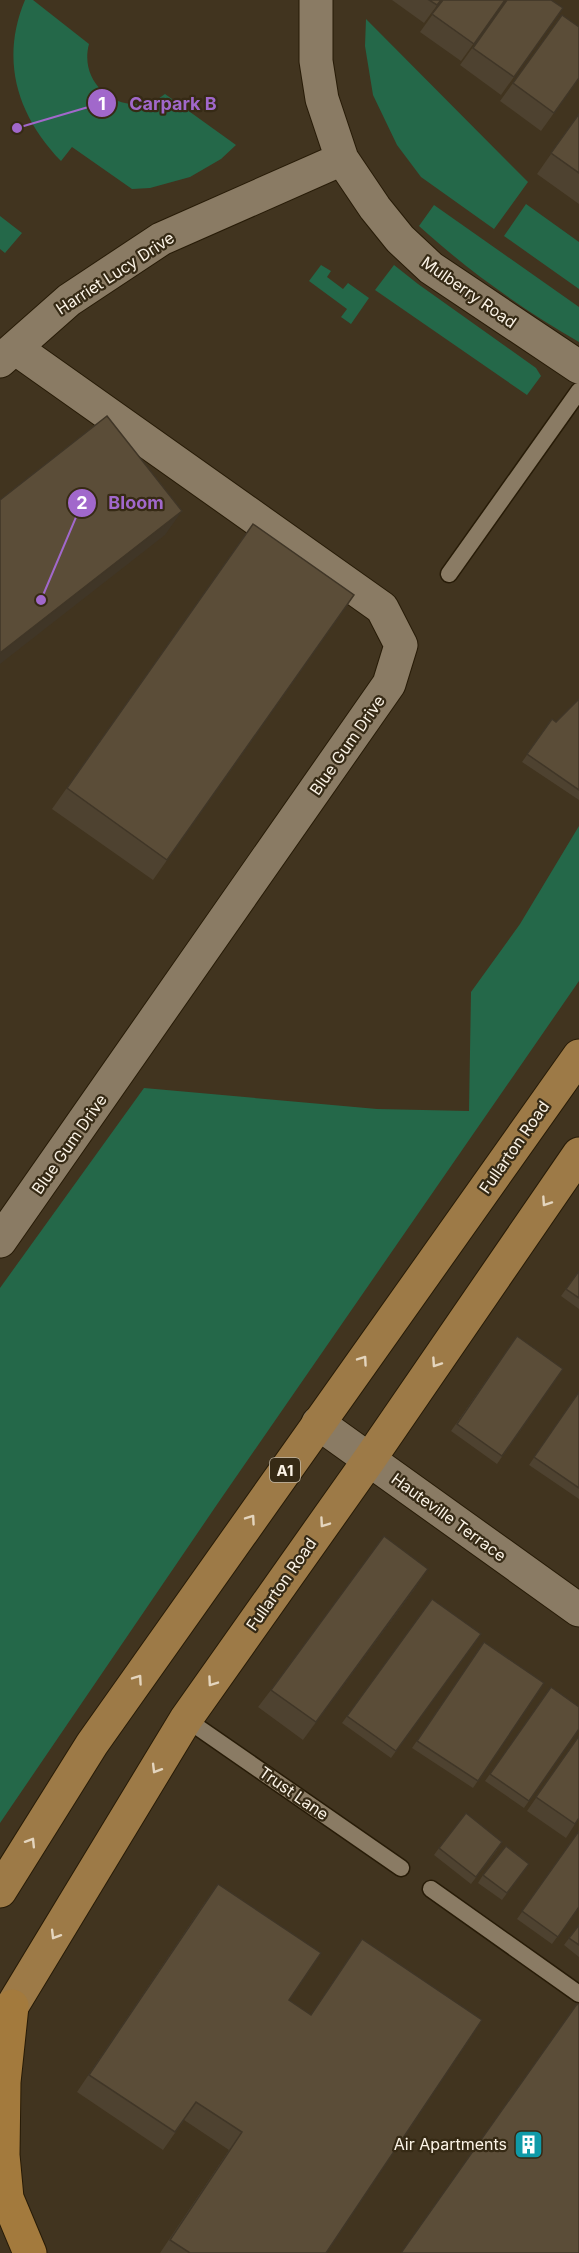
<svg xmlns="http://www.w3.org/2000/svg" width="579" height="2253" font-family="Inter,sans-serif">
<rect width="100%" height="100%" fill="#41341f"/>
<path fill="#246849" d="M 25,0 L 33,0 L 89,44 C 77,89 129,122 165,94 L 236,145 L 221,159 L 190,177 L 150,188 L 132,189 L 72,147 L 61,161 C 17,115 0,60 25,0 Z
M 366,19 L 528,182 L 494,229 L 421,177 L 397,145 L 373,95 L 365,46 Z
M 526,204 L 579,242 L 579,289 L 504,236 Z
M 434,205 L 579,307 L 579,342 C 523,310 466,269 419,226 Z
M 0,216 L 22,233 L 5,253 L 0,249 Z
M 321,265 L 331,271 L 327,277 L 343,289 L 348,283 L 369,298 L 351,324 L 341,317 L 347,309 L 309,281 Z
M 394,265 L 418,284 L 536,368 L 541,376 L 527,395 L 375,290 Z
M 579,826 L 579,981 L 218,1503 L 0,1823 L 0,1288 L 144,1088 L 377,1109 L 469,1111 L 471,992 L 520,924 Z"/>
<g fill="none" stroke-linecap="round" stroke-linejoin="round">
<defs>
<path id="service" d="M 449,574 L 579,391
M 186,1719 L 401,1868
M 431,1889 L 579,1994"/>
<path id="minor" d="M 316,0 L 316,61 L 322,99 L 342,159 L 375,208 L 400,239 L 431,268 L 579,367
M 0,361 L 69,300 L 161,239 L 342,159
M 0,1241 L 389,684 L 401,645 L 382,608 L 15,348
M 318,1423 L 579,1610"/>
<path id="primary" d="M 0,1891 L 92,1744 L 579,1056
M 0,2026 L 186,1719 L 369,1460 L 579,1154"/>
<path id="trunk" d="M 12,2006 L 4,2082 L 3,2155 L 7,2198 L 30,2253"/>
</defs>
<use href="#service" stroke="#271b07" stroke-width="19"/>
<use href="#minor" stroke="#271b07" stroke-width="35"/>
<use href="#primary" stroke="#271b07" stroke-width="35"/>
<use href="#trunk" stroke="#271b07" stroke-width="35"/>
<use href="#service" stroke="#8a7b64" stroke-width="16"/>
<use href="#minor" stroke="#8a7b64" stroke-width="33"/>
<use href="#primary" stroke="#9d7a47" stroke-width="33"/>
<use href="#trunk" stroke="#a37a3d" stroke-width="33"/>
</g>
<path fill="#4e4230" d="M 392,0 L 441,0 L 424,23 Z
M 443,0 L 505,0 L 461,61 L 420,32 Z
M 507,0 L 563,8 L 501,95 L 460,65 Z
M 562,15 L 579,78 L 541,131 L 500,101 Z
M 579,114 L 579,204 L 537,174 Z
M 253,524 L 354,595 L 153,880 L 52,809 Z
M 579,699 L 579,800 L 522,762 L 552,719 L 556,722 Z
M 579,1271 L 579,1309 L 561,1296 Z
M 517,1336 L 563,1369 L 497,1464 L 451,1431 Z
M 579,1392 L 579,1499 L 529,1465 Z
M 416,1587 L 303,1740 L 258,1707 L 271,1690 Z
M 432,1599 L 481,1634 L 391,1758 L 342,1723 Z
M 484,1642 L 544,1683 L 473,1788 L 412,1748 Z
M 551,1687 L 579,1729 L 524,1808 L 485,1781 Z
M 579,1736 L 579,1818 L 566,1838 L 527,1811 Z
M 579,1831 L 579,1907 L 552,1944 L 517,1919 Z
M 439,1848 L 497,1850 L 471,1884 L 434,1855 Z
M 529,1864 L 502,1900 L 478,1883 L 483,1875 Z
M 205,1902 L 289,2000 L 311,2015 L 362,1939 L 326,2253 L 160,2253 L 229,2150 L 184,2120 L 163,2150 L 77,2092 Z
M 579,1925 L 579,1957 L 564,1945 Z"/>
<path fill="#403627" d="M 182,511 L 165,535 L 0,664 L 0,653 Z
M 428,1569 L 416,1587 L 303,1740 L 316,1722 Z"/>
<path fill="#5b4d38" stroke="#403627" stroke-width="1.5" d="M 429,0 L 441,0 L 437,5 Z
M 443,0 L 505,0 L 474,44 L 432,14 Z
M 507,0 L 551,0 L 563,8 L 514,77 L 473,48 Z
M 562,15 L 579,27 L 579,78 L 554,113 L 513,83 Z
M 579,114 L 579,173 L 551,153 Z
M 107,416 L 182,511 L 0,653 L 0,500 Z
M 253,524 L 354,595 L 167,860 L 67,788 Z
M 579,699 L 579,790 L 527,754 L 552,719 L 556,722 Z
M 579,1271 L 579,1298 L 566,1289 Z
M 517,1336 L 563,1369 L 502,1456 L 457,1424 Z
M 579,1392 L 579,1488 L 534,1457 Z
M 384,1536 L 428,1569 L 316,1722 L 271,1690 Z
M 432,1599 L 481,1634 L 396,1751 L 347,1716 Z
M 484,1642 L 544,1683 L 478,1781 L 417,1741 Z
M 551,1687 L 579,1707 L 579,1729 L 529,1801 L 490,1774 Z
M 579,1736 L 579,1818 L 575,1824 L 536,1797 Z
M 466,1813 L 502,1842 L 476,1877 L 439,1848 Z
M 579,1831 L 579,1907 L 558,1937 L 522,1911 Z
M 506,1846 L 529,1864 L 507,1893 L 483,1875 Z
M 218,1884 L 321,1953 L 289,2000 L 311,2015 L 362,1939 L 482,2020 L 326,2253 L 190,2253 L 170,2240 L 242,2132 L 196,2102 L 175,2132 L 89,2075 Z
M 579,1925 L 579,1945 L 569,1938 Z
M 577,2004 L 579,2005 L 579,2253 L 401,2253 Z"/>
<defs><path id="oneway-chevron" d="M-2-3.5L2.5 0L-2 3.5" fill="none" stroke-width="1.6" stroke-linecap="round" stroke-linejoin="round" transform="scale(1.5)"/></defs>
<g stroke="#e4d5be">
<use href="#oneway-chevron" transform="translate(546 1202) rotate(124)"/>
<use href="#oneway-chevron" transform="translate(363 1360) rotate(-55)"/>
<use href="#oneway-chevron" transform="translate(436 1363) rotate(124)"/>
<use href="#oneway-chevron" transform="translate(251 1519) rotate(-55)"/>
<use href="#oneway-chevron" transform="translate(324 1523) rotate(125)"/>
<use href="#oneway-chevron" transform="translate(138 1679) rotate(-55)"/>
<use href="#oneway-chevron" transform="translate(212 1682) rotate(125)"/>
<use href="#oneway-chevron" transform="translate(156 1769) rotate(121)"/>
<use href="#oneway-chevron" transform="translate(31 1842) rotate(-58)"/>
<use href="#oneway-chevron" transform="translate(55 1935) rotate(121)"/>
</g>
<defs>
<symbol id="building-square" viewBox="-11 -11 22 22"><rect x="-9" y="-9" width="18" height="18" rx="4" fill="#0f9aa8" stroke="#362a15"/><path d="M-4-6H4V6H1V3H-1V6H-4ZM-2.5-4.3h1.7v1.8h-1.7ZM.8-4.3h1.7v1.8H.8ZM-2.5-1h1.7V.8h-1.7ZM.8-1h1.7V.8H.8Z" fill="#fff"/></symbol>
</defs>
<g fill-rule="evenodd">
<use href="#building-square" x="512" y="2128" width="33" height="33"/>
</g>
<g text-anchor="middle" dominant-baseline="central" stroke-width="4.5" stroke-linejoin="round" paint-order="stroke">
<rect fill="#362a15" stroke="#c0b7a7" stroke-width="1.5" x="270" y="1458" width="30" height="24" rx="4.5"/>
<g font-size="15" font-weight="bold" fill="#fbf3e6">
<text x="285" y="1470">A1</text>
</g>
<g font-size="16" fill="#fbf3e6" stroke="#362a15">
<text transform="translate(115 273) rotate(-33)">Harriet Lucy Drive</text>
<text transform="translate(469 292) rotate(35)">Mulberry Road</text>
<text transform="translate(347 745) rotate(-55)">Blue Gum Drive</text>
<text transform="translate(69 1144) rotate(-55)">Blue Gum Drive</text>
<text transform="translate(514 1147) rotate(-55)">Fullarton Road</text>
<text transform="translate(449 1517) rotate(36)">Hauteville Terrace</text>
<text transform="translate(281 1584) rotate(-55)">Fullarton Road</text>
<text transform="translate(294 1793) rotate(35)">Trust Lane</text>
</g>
<g font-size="16" fill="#fbf3e6" stroke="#362a15" text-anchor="end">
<text x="507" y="2144">Air Apartments</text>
</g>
</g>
<path fill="none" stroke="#a168cb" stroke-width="2" d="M17 128L102 103M41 600L82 503"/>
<g fill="#a168cb" stroke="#362a15" stroke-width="2">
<circle cx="17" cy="128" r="6"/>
<circle cx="41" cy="600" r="6"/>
<circle cx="102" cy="103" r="15"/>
<circle cx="82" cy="503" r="15"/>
</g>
<g font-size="18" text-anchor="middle" font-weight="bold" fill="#fff">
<text x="102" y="110">1</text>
<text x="82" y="509">2</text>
</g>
<g font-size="18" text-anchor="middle" font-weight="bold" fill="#a168cb" stroke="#362a15" stroke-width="4.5" stroke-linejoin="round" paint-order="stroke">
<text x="173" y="110">Carpark B</text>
<text x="136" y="509">Bloom</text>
</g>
</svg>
